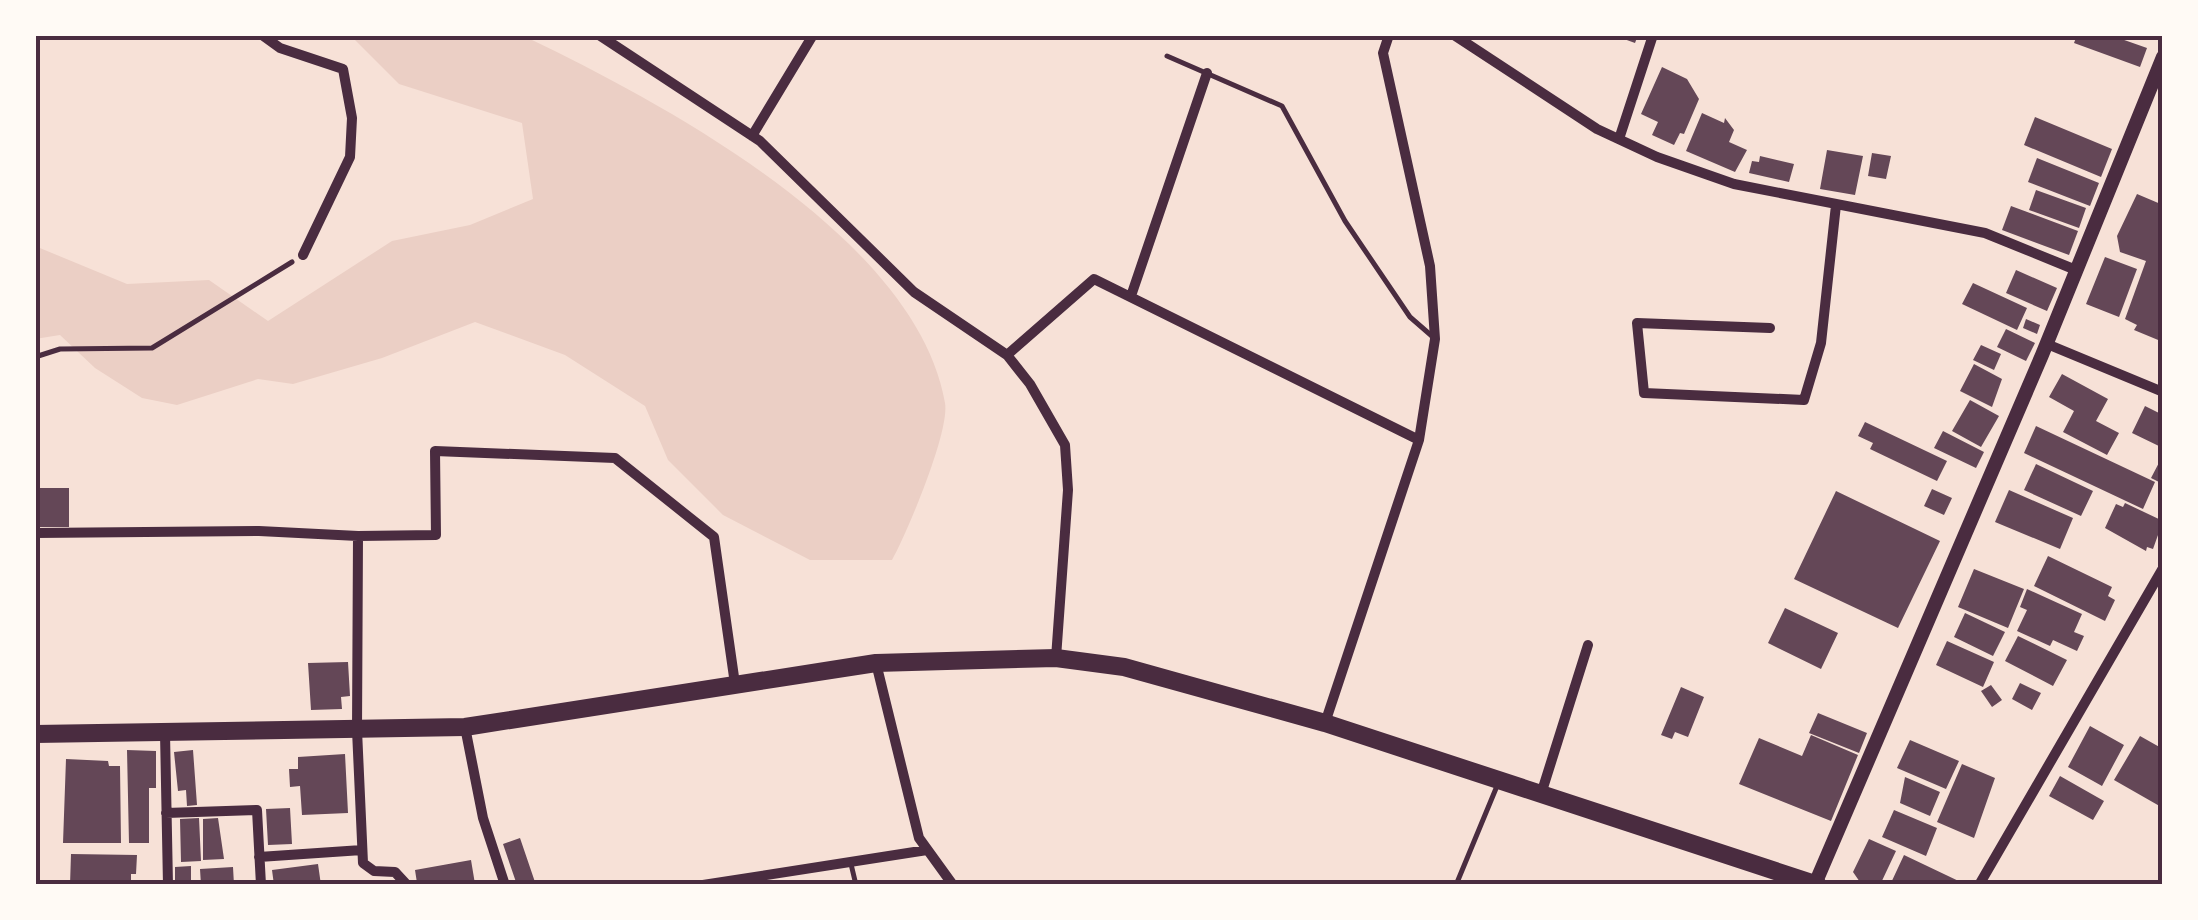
<svg xmlns="http://www.w3.org/2000/svg" width="2198" height="920" font-family="Jost,sans-serif">
<rect width="100%" height="100%" fill="#f7e1d7"/>
<path fill="#ebcfc5" d="M 350,35 L 520,35 L 530,39 C 667,105 917,239 945,403 C 950,431 907,533 892,560 L 810,560 L 723,515 L 668,460 L 645,406 L 565,355 L 475,322 L 382,358 L 293,384 L 258,379 L 177,405 L 142,398 L 95,368 L 60,335 L 35,339 L 35,246 L 127,284 L 209,280 L 268,321 L 392,241 L 470,225 L 533,199 L 522,123 L 399,84 Z"/>
<path fill="#644757" d="M 1613,35 L 1638,35 L 1635,43 Z
M 2077,35 L 2110,35 L 2147,48 L 2140,67 L 2074,43 Z
M 1662,67 L 1687,79 L 1699,99 L 1684,134 L 1680,133 L 1674,145 L 1652,135 L 1658,122 L 1641,114 Z
M 1702,113 L 1724,123 L 1725,118 L 1734,130 L 1729,142 L 1747,150 L 1735,172 L 1686,151 Z
M 2035,117 L 2112,149 L 2101,177 L 2024,145 Z
M 1827,150 L 1863,156 L 1855,195 L 1820,189 Z
M 1872,153 L 1891,156 L 1886,179 L 1868,176 Z
M 1760,156 L 1794,164 L 1789,182 L 1749,173 L 1752,161 L 1759,162 Z
M 2037,158 L 2099,183 L 2090,206 L 2028,182 Z
M 2036,190 L 2086,208 L 2079,228 L 2029,210 Z
M 2137,194 L 2163,205 L 2163,342 L 2134,330 L 2137,325 L 2125,319 L 2146,261 L 2120,252 L 2117,236 Z
M 2011,206 L 2078,231 L 2069,255 L 2002,230 Z
M 2105,257 L 2137,269 L 2119,317 L 2086,304 Z
M 2016,270 L 2057,288 L 2047,311 L 2006,293 Z
M 1973,283 L 2027,308 L 2017,330 L 1962,304 Z
M 2026,319 L 2040,325 L 2037,334 L 2023,328 Z
M 2006,329 L 2035,343 L 2026,361 L 1997,347 Z
M 1981,345 L 2001,354 L 1994,370 L 1973,360 Z
M 1974,364 L 2002,379 L 1992,407 L 1960,391 Z
M 2062,374 L 2108,399 L 2096,421 L 2119,433 L 2107,455 L 2063,432 L 2074,411 L 2049,397 Z
M 1970,400 L 1999,416 L 1981,447 L 1952,431 Z
M 2145,406 L 2163,415 L 2163,448 L 2132,433 Z
M 1865,422 L 1947,461 L 1937,481 L 1870,449 L 1873,443 L 1858,436 Z
M 2036,426 L 2155,482 L 2143,509 L 2024,453 Z
M 1943,431 L 1984,452 L 1976,468 L 1934,448 Z
M 2163,455 L 2163,484 L 2151,478 Z
M 2036,464 L 2093,491 L 2081,516 L 2024,490 Z
M 35,482 L 39,488 L 69,488 L 69,527 L 35,527 Z
M 1932,489 L 1952,498 L 1944,515 L 1924,506 Z
M 2009,490 L 2073,518 L 2060,549 L 1995,522 Z
M 1836,491 L 1940,541 L 1898,628 L 1794,579 Z
M 2125,503 L 2163,521 L 2153,549 L 2147,547 L 2146,551 L 2105,528 L 2116,504 L 2123,507 Z
M 2048,556 L 2112,587 L 2108,596 L 2115,600 L 2105,621 L 2034,586 Z
M 1974,569 L 2024,589 L 2008,628 L 1958,607 Z
M 2027,589 L 2082,614 L 2074,632 L 2084,636 L 2077,651 L 2053,640 L 2050,646 L 2017,631 L 2027,610 L 2020,607 Z
M 1785,608 L 1838,633 L 1821,669 L 1768,643 Z
M 1965,613 L 2005,632 L 1993,656 L 1954,637 Z
M 2018,636 L 2067,660 L 2053,686 L 2005,661 Z
M 1947,641 L 1994,662 L 1983,687 L 1936,665 Z
M 348,662 L 350,696 L 341,697 L 342,709 L 311,710 L 308,663 Z
M 2020,683 L 2041,693 L 2032,710 L 2012,699 Z
M 1991,685 L 2002,700 L 1992,707 L 1981,691 Z
M 1681,687 L 1704,697 L 1688,737 L 1675,732 L 1672,739 L 1661,735 Z
M 1818,713 L 1867,733 L 1859,753 L 1809,733 Z
M 2090,726 L 2124,745 L 2102,786 L 2068,767 Z
M 1811,735 L 1858,755 L 1831,821 L 1739,784 L 1759,738 L 1802,756 Z
M 2140,736 L 2163,749 L 2163,808 L 2114,780 Z
M 1910,740 L 1959,761 L 1946,789 L 1897,768 Z
M 127,750 L 156,751 L 156,788 L 149,788 L 149,843 L 129,843 Z
M 193,750 L 197,805 L 187,806 L 186,790 L 178,791 L 174,752 Z
M 345,754 L 348,813 L 302,815 L 300,786 L 290,787 L 289,769 L 298,769 L 298,757 Z
M 66,759 L 108,761 L 109,766 L 120,766 L 121,843 L 63,843 Z
M 1962,764 L 1995,778 L 1974,838 L 1937,822 Z
M 2060,776 L 2104,801 L 2093,820 L 2049,796 Z
M 1905,777 L 1940,792 L 1930,816 L 1900,803 Z
M 290,808 L 292,844 L 268,845 L 266,809 Z
M 1894,810 L 1937,828 L 1926,856 L 1882,837 Z
M 199,818 L 201,861 L 181,862 L 180,819 Z
M 218,818 L 224,859 L 203,860 L 203,819 Z
M 520,838 L 536,885 L 517,885 L 503,844 Z
M 1869,839 L 1896,851 L 1880,885 L 1862,885 L 1853,872 Z
M 71,854 L 137,855 L 136,874 L 131,874 L 131,885 L 70,885 Z
M 1904,855 L 1967,885 L 1890,885 Z
M 471,860 L 475,884 L 417,883 L 415,870 Z
M 318,864 L 321,885 L 274,885 L 272,870 Z
M 191,866 L 191,885 L 175,885 L 175,867 Z
M 233,867 L 234,885 L 201,885 L 200,869 Z"/>
<g fill="none" stroke-linecap="round" stroke-linejoin="round">
<path stroke="#4a2c40" stroke-width="5" d="M 35,357 L 60,349 L 152,348 L 292,262"/>
<path stroke="#4a2c40" stroke-width="5" d="M 1167,56 L 1282,106 L 1345,221 L 1410,317 L 1433,337
M 851,864 L 856,885
M 1456,885 L 1497,786"/>
<path stroke="#4a2c40" stroke-width="10" d="M 262,35 L 280,48 L 343,69 L 352,118 L 350,157 L 303,255
M 599,35 L 760,141 L 914,292 L 1007,355 L 1030,384 L 1065,445 L 1068,490 L 1056,658
M 1454,35 L 1597,129 L 1657,157 L 1734,184 L 1985,233 L 2076,270
M 752,136 L 813,35
M 1619,139 L 1653,35
M 1131,296 L 1207,73
M 1770,328 L 1637,323 L 1644,393 L 1804,400 L 1821,343 L 1836,205
M 2047,344 L 2163,392
M 1007,355 L 1094,279 L 1419,440
M 35,533 L 259,531 L 358,536 L 357,730 L 363,863 L 374,871 L 395,872 L 407,885
M 358,536 L 436,535 L 435,451 L 615,458 L 714,537 L 735,684
M 876,663 L 919,838 L 953,885
M 1325,723 L 1419,440 L 1435,339 L 1430,266 L 1383,53 L 1389,35
M 465,727 L 483,818 L 505,885
M 165,733 L 168,885
M 1542,791 L 1588,645
M 166,813 L 257,810 L 261,885
M 259,857 L 362,850
M 703,885 L 927,850
M 1979,885 L 2163,568"/>
<path stroke="#4a2c40" stroke-width="14" d="M 1815,884 L 2042,355 L 2163,57"/>
<path stroke="#4a2c40" stroke-width="18" d="M 35,734 L 465,727 L 876,663 L 1056,658 L 1124,667 L 1325,723 L 1818,885"/>
</g>
<rect width="2198" height="920" fill="none" stroke="#fffaf5" stroke-width="75"/>
<rect x="38" y="38" width="2122" height="844" fill="none" stroke="#4a2c40" stroke-width="4"/>
</svg>
